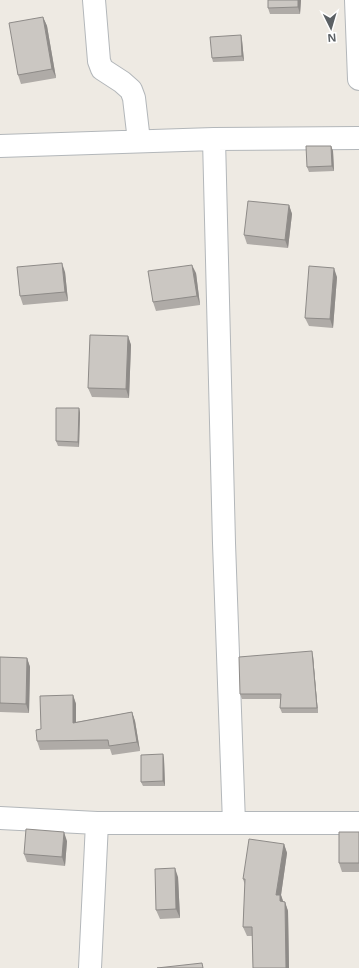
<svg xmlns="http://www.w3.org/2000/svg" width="359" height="968" font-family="'Open Sans',sans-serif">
<rect width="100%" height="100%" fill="#eeeae3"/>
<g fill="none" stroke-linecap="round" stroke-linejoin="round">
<defs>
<path id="street" d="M 94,0 L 99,61 L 102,69 L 122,82 L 131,90 L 134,98 L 139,141
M 356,0 L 359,79
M 214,139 L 224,543 L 234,823
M 0,146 L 214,139 L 359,138
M 0,818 L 97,823 L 359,823
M 90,968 L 97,823"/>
</defs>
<use href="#street" stroke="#b3b7ba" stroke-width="24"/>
<use href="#street" stroke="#fff" stroke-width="22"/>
</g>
<path fill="#afaba7" d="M 268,0 L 301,0 L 300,14 L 270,14 L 268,8 Z
M 43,17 L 47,26 L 56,78 L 21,84 L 18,75 Z
M 241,35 L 242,40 L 244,61 L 213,62 L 212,58 Z
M 331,146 L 333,151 L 334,171 L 309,172 L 307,167 Z
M 289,205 L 292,214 L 288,248 L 247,244 L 244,235 Z
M 65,272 L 68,301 L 23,305 L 20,296 Z
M 196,273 L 200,305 L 156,311 L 153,302 Z
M 337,277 L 333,328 L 309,326 L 305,318 Z
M 128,336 L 131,345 L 129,398 L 92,397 L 88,388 Z
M 79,408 L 80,413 L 79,447 L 58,446 L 56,441 Z
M 313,656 L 318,713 L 282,713 L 280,708 L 280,699 L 242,699 L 240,694 Z
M 0,657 L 27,658 L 30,667 L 29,713 L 0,712 Z
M 73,695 L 76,704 L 76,722 L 132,712 L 135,721 L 140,751 L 112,755 L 110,749 L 40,750 L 37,741 L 41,729 Z
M 163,754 L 164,759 L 165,786 L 143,786 L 141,782 Z
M 359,832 L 359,872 L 342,872 L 339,863 Z
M 67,841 L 65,866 L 27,862 L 24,854 Z
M 284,844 L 287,853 L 281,895 L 283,901 L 285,902 L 288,911 L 289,968 L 253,968 L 252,936 L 247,936 L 243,927 L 245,885 L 243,879 Z
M 178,877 L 180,918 L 160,919 L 156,910 Z"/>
<path fill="#8e8b88" d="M 298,0 L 301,0 L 300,14 L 298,7 Z
M 43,17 L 47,26 L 56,78 L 52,69 Z
M 241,35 L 242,40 L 244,61 L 242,56 Z
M 331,146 L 333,151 L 334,171 L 332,166 Z
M 289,205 L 292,214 L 288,248 L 285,240 Z
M 62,263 L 65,272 L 68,301 L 65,292 Z
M 192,265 L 196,273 L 200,305 L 197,296 Z
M 334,268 L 337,277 L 333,328 L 330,319 Z
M 128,336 L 131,345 L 129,398 L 126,389 Z
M 79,408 L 80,413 L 79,447 L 78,442 Z
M 312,651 L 313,656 L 318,713 L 317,708 Z
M 27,658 L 30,667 L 29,713 L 26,704 Z
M 73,695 L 76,704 L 76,732 L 73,723 Z
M 132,712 L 135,721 L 140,751 L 137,742 Z
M 163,754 L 164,759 L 165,786 L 163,781 Z
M 64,832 L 67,841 L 65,866 L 62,857 Z
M 284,844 L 287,853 L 281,895 L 284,904 L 283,910 L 276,895 Z
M 175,868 L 178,877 L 180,918 L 176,909 Z
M 285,902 L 288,911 L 289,968 L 286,968 Z"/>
<path fill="#cbc7c2" stroke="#8e8b88" d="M 268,0 L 298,0 L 298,7 L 268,8 Z
M 43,17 L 52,69 L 18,75 L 9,23 Z
M 241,35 L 242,56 L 212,58 L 210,37 Z
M 306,146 L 331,146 L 332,166 L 307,167 Z
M 248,201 L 289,205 L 285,240 L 244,235 Z
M 62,263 L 65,292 L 20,296 L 17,267 Z
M 192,265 L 197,296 L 153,302 L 148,271 Z
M 309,266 L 334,268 L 330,319 L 305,318 Z
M 90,335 L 128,336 L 126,389 L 88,388 Z
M 56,408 L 79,408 L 78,442 L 56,441 Z
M 312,651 L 317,708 L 280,708 L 281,694 L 240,694 L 239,657 Z
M 0,657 L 27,658 L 26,704 L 0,703 Z
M 73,695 L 73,723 L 132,712 L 137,742 L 109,746 L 108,740 L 37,741 L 36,730 L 41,729 L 40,696 Z
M 163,754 L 163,781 L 141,782 L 141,755 Z
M 26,829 L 64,832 L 62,857 L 24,854 Z
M 339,832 L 359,832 L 359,863 L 339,863 Z
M 249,839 L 284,844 L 276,895 L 280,895 L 280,901 L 285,902 L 286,968 L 253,968 L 252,927 L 243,927 L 245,879 L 243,879 Z
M 175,868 L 176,909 L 156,910 L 155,869 Z
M 202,963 L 203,968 L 157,968 Z"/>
<g transform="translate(331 28) rotate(175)" stroke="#ffffff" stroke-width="3" paint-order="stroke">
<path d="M0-3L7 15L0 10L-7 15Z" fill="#5b6064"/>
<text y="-6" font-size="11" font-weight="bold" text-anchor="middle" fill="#5b6064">N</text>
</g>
</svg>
